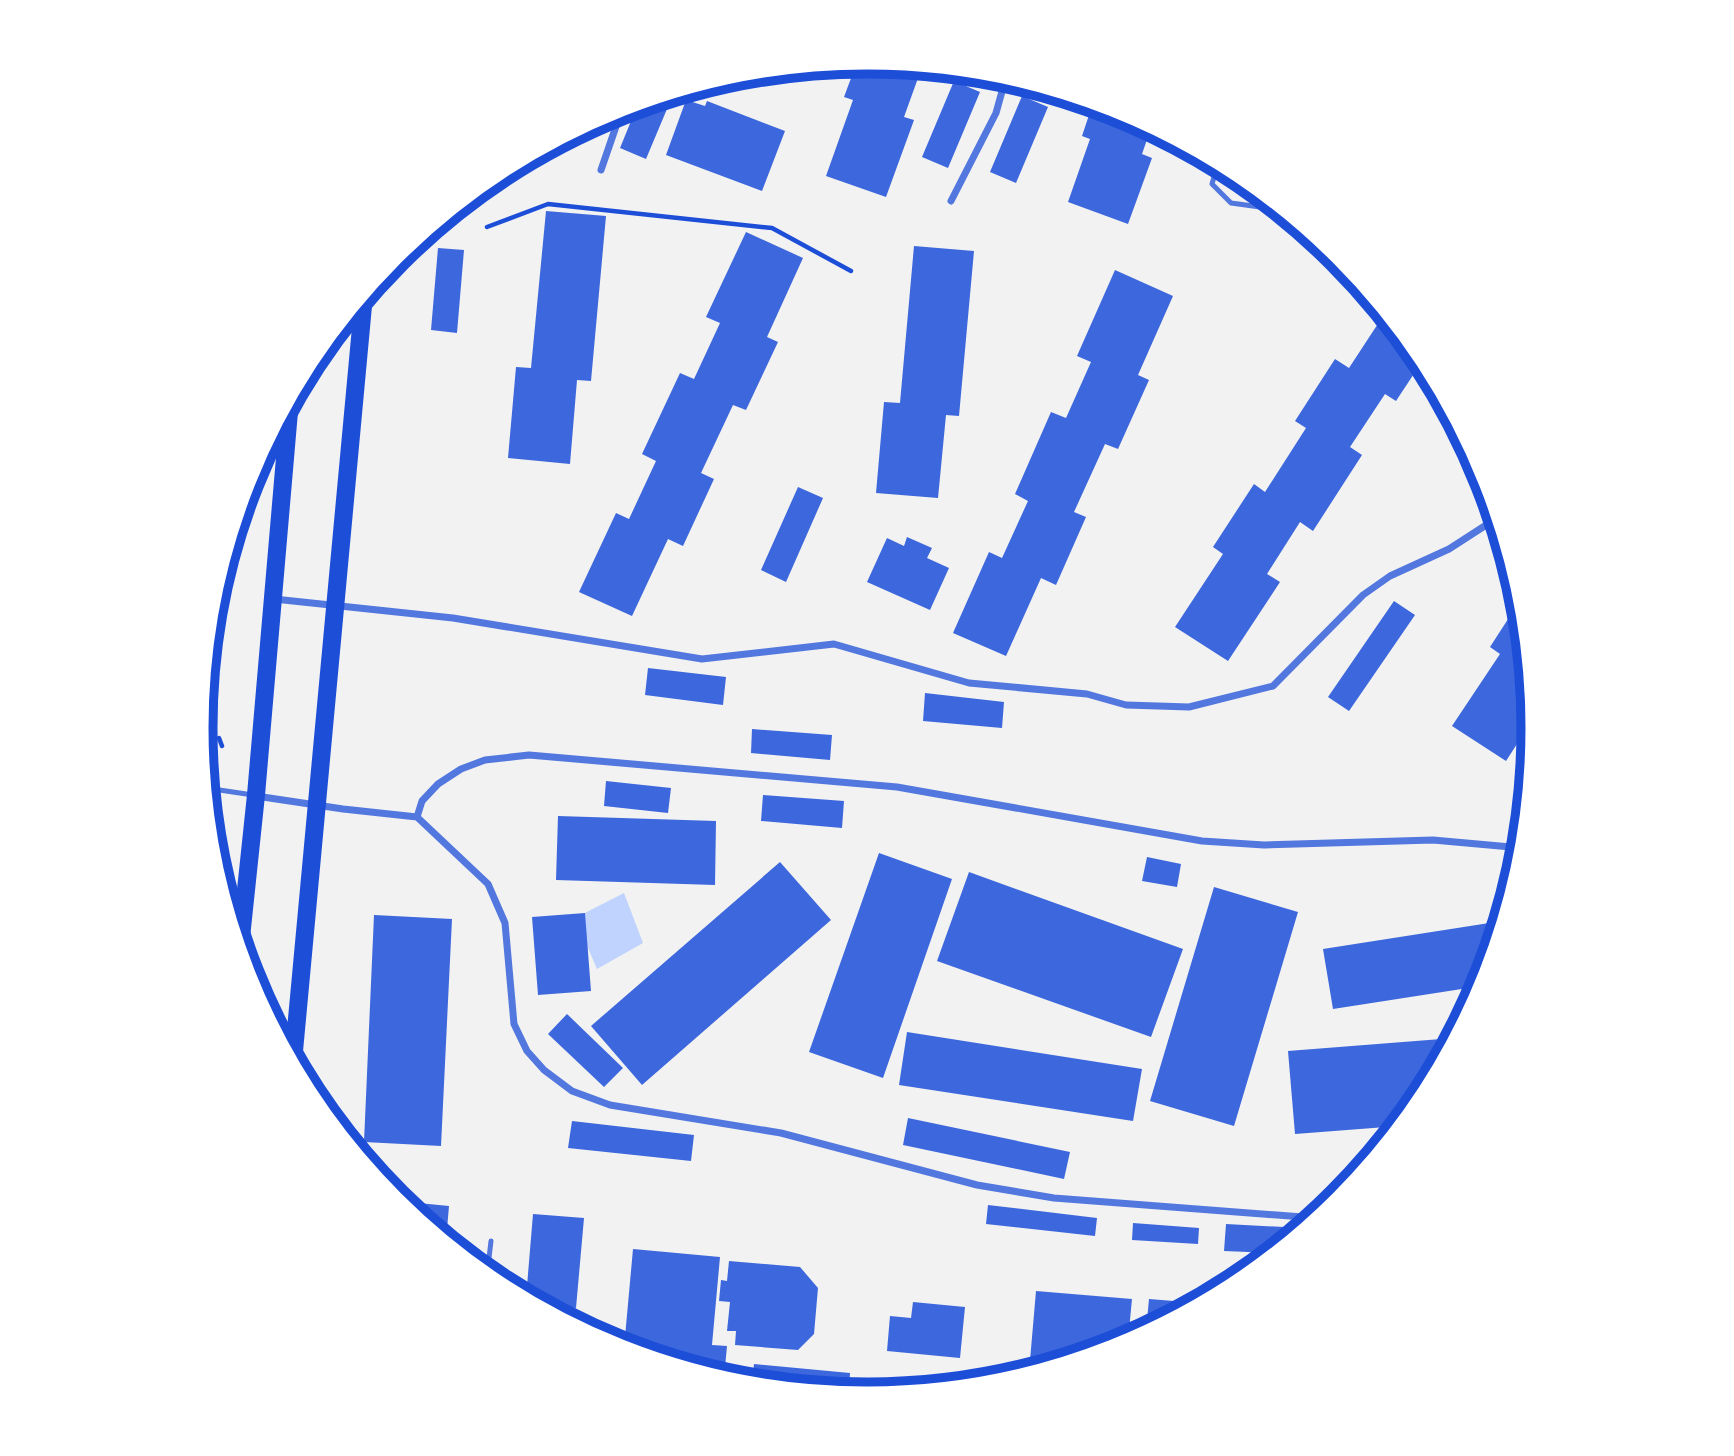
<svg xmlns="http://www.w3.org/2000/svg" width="1734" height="1456" font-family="'Space Grotesk',sans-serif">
<rect width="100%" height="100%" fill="#f2f2f2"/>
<path fill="#bfd3fe" d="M 624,893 L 643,943 L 597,969 L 575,918 Z"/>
<path fill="#3d67dc" d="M 867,61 L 922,67 L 904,117 L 914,120 L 886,197 L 826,176 L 853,100 L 844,97 L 857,62 Z
M 954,81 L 980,92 L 948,168 L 922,157 Z
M 1022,96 L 1048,107 L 1016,183 L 990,172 Z
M 686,100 L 705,106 L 707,101 L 785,131 L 762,191 L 666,155 Z
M 648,101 L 667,109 L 646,159 L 620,148 L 638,104 Z
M 1093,103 L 1123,112 L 1151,128 L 1142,154 L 1152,158 L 1128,224 L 1068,202 L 1090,139 L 1082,136 Z
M 589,124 L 582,141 L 568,136 L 579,129 Z
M 546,211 L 606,216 L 591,381 L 577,380 L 570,464 L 508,458 L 516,367 L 531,368 Z
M 746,232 L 803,258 L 767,337 L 778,342 L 746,410 L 733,405 L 701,473 L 714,479 L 683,546 L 668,539 L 632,616 L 579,592 L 616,513 L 629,519 L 656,461 L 642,454 L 680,373 L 694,379 L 720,323 L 706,317 Z
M 914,246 L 974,251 L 959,416 L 946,415 L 938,498 L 876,493 L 884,402 L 900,403 Z
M 438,248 L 464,250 L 457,333 L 431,330 Z
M 1115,270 L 1173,296 L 1138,375 L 1149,380 L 1118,449 L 1105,444 L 1074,512 L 1086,517 L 1056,585 L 1041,578 L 1006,656 L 953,633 L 989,552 L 1002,558 L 1028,501 L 1015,494 L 1051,412 L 1066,418 L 1091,362 L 1077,356 Z
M 1385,313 L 1423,360 L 1396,401 L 1385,394 L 1350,447 L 1362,455 L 1313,531 L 1300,522 L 1267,574 L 1280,582 L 1228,661 L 1175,627 L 1223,554 L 1213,547 L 1254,484 L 1265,492 L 1306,428 L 1295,421 L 1335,359 L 1349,368 Z
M 798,487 L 823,498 L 786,582 L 761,570 Z
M 907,537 L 932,548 L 927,558 L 949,568 L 930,610 L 867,582 L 887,538 L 904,546 Z
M 1521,599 L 1533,719 L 1506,761 L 1452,726 L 1500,654 L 1490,647 Z
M 1394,601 L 1415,615 L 1349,711 L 1328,697 Z
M 648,668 L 726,677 L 723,705 L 645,695 Z
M 925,693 L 1004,702 L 1002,728 L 923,721 Z
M 752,729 L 832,735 L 830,760 L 751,753 Z
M 606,781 L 671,788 L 668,813 L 604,806 Z
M 763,795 L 844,801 L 842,828 L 761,821 Z
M 558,816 L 716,821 L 715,885 L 556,880 Z
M 879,853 L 952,879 L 883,1078 L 809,1052 Z
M 1147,857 L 1181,864 L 1177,887 L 1142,881 Z
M 780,862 L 831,920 L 642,1085 L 591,1026 Z
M 969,872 L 1183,949 L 1151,1037 L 937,961 Z
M 1214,887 L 1298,912 L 1234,1126 L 1150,1101 Z
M 585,913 L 591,991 L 538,995 L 532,917 Z
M 374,915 L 452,919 L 441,1146 L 364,1142 Z
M 1502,921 L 1481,986 L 1333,1009 L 1323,949 Z
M 567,1014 L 623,1068 L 604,1087 L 548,1034 Z
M 907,1032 L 1142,1069 L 1133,1121 L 899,1085 Z
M 1454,1038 L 1421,1099 L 1399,1126 L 1295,1134 L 1288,1051 Z
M 908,1118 L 1070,1152 L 1064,1179 L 903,1145 Z
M 572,1121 L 694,1135 L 691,1161 L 568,1148 Z
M 398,1201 L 449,1206 L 446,1241 L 411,1212 Z
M 988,1205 L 1097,1218 L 1095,1236 L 986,1224 Z
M 533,1214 L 584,1218 L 576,1308 L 539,1305 L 526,1298 Z
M 1133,1223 L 1199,1228 L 1198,1244 L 1132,1240 Z
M 1226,1224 L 1303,1228 L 1273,1253 L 1224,1251 Z
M 633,1249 L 720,1257 L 712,1345 L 727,1346 L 724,1378 L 624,1348 Z
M 729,1261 L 800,1267 L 818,1288 L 814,1334 L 798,1350 L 735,1345 L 736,1331 L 727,1331 L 730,1302 L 719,1301 L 721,1280 L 727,1281 Z
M 1036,1291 L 1132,1299 L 1128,1341 L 1029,1372 Z
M 1149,1299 L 1199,1303 L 1146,1331 Z
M 913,1302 L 965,1307 L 960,1358 L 887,1351 L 890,1316 L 911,1318 Z
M 754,1364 L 850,1373 L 849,1393 L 752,1383 Z"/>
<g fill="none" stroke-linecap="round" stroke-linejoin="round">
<path stroke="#1d4ed8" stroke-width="4.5" d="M 487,227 L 548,204 L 772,228 L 851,271
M 219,738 L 222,746
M 211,839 L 215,831"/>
<path stroke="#5277de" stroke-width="5" d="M 1218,163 L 1212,184 L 1231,203 L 1282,210
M 206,788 L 253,795
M 487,1275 L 491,1241"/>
<path stroke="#5277de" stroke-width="7" d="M 601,170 L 622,109
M 951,201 L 996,113 L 1006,77
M 274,599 L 453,618 L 702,659 L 834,644 L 969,683 L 1087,694 L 1126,705 L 1189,707 L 1273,686 L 1363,595 L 1390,576 L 1449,549 L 1497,518
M 256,796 L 343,809 L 417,817 L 488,884 L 505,923 L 514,1024 L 527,1051 L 544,1070 L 572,1091 L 610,1105 L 781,1133 L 977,1185 L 1054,1198 L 1316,1218
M 417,817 L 422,801 L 438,784 L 461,769 L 485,760 L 529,755 L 897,787 L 1202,841 L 1264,845 L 1433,840 L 1522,848"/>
<path stroke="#1d4ed8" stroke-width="18" d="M 240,947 L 256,795 L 290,400
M 293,1062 L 364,295"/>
</g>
<path d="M0 0H1734V1456H0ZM213 728a654 654 0 1 1 1308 0a654 654 0 1 1-1308 0Z" fill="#fff" fill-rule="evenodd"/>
<path fill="none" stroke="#1d4ed8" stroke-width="9" d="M213 728a654 654 0 1 1 1308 0a654 654 0 1 1-1308 0Z"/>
</svg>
